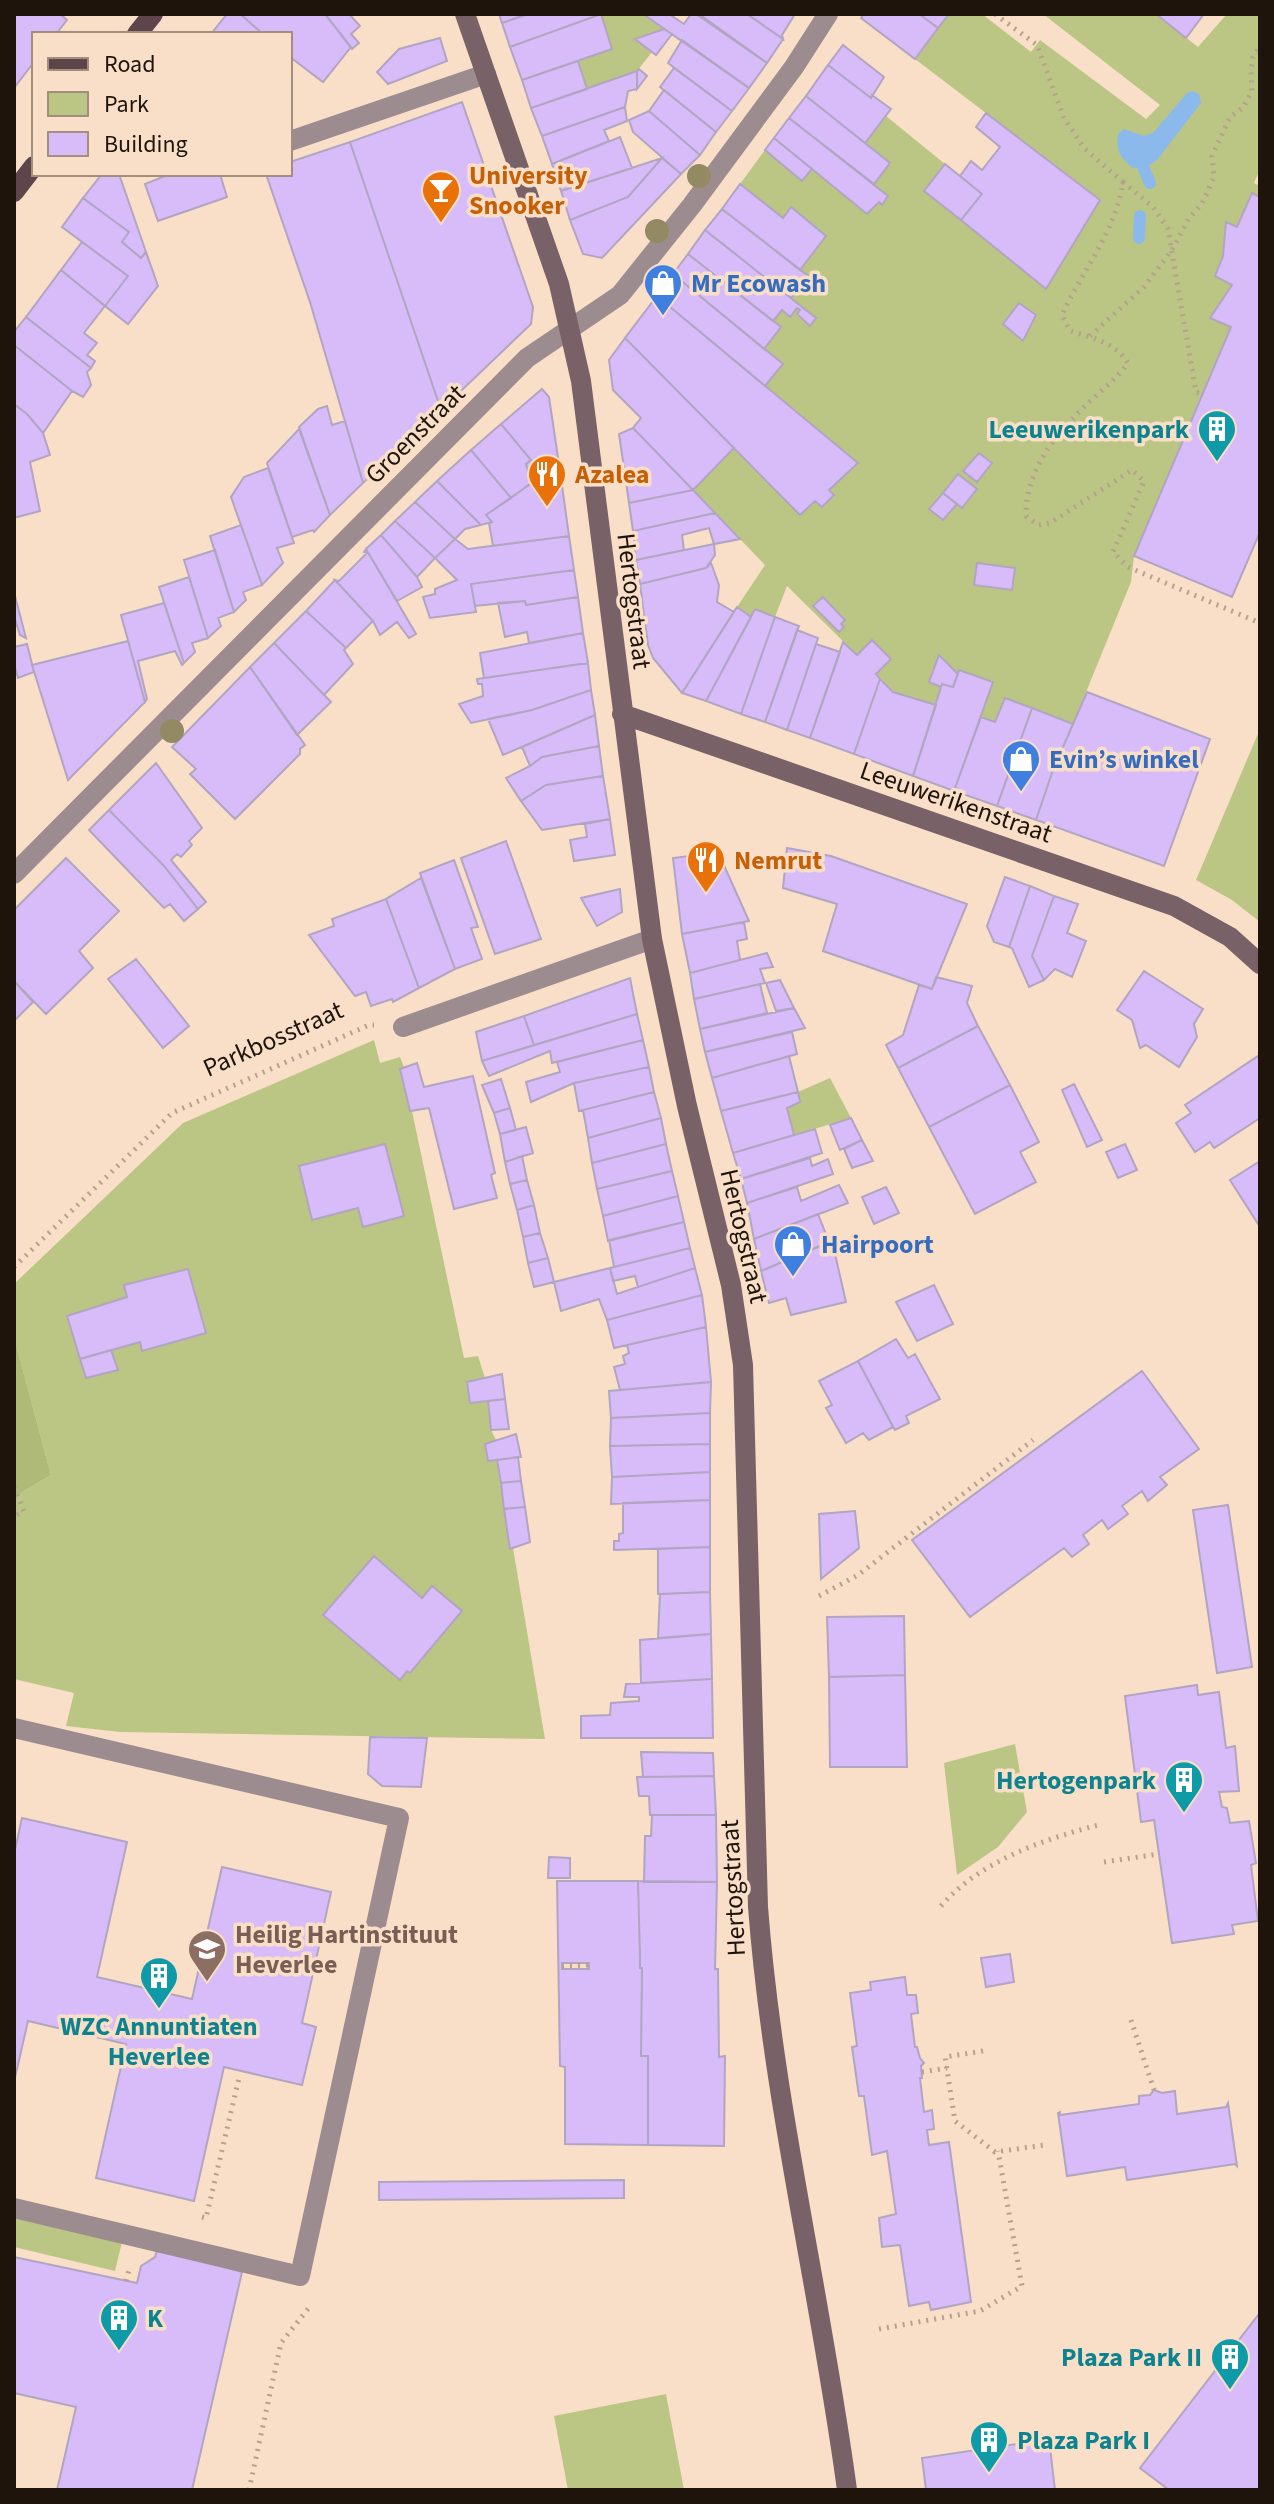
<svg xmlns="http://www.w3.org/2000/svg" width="1274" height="2504" font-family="'Source Sans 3',sans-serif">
<rect width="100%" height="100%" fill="#fadfc8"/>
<path fill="#bbc685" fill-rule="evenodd" d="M 595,14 L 643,14 L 664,29 L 636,39 L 652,52 L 637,71 L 587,89 L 578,61 L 612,48 L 601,15 Z
M 949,14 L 982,14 L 1031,52 L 1040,40 L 1146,119 L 1160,105 L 1043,14 L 1156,14 L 1198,47 L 1227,14 L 1260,14 L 1260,169 L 1254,183 L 1260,186 L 1260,197 L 1251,194 L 1237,227 L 1226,223 L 1223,256 L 1215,276 L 1232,285 L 1210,318 L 1231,327 L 1134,556 L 1131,582 L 1073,724 L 1005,698 L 995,722 L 981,717 L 993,682 L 959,670 L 958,674 L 939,656 L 929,681 L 941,687 L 936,705 L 893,692 L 876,674 L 891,658 L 872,641 L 857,655 L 787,586 L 775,617 L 756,609 L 751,617 L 737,607 L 765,565 L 693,490 L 734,448 L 800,515 L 815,501 L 822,507 L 834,495 L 765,386 L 783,364 L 764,349 L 773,321 L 782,310 L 790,317 L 797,308 L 800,310 L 797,315 L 810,325 L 816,318 L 791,298 L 799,288 L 806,294 L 799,269 L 826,236 L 791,208 L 783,218 L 740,184 L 765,150 L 802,181 L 812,169 L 867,214 L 879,202 L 883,205 L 888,196 L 874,184 L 889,163 L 865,143 L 886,116 L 945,164 L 924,190 L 1046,289 L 1100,200 L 915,59 ZM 1019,303 L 1036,315 L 1023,341 L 1003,325 ZM 979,453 L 991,463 L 977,482 L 964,471 ZM 958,474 L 977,489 L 962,508 L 957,504 L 943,520 L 930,509 Z
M 1260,729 L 1260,922 L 1232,900 L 1196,880 Z
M 374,1040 L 380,1063 L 400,1057 L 404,1067 L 400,1069 L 410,1111 L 412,1111 L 464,1358 L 478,1356 L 485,1378 L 467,1382 L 470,1402 L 488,1401 L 491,1430 L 496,1440 L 485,1444 L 488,1460 L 497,1460 L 510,1548 L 513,1548 L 545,1739 L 120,1732 L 66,1726 L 74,1693 L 14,1679 L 14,1497 L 51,1475 L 14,1337 L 14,1284 L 183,1123 Z
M 830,1078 L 851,1118 L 794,1135 L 787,1108 L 800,1102 L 798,1092 Z
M 1015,1744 L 1027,1812 L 998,1847 L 957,1875 L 944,1763 Z
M 14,2217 L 122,2242 L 115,2271 L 14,2247 Z
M 666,2394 L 684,2490 L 568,2490 L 554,2416 Z"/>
<path fill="#afba78" d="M 14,1337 L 51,1475 L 14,1497 Z"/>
<path fill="#8bb9ec" d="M 1193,91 L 1199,94 L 1201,103 L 1157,160 L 1148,166 L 1133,168 C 1120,158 1116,151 1118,134 L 1124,129 L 1144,136 L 1153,133 L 1187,93 Z"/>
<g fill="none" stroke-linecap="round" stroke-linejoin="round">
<path stroke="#8bb9ec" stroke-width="12" d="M 1143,167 L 1150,183
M 1139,238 L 1140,216"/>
</g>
<path fill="#d7bcf9" stroke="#b1a5c2" stroke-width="2" fill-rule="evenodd" d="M 14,14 L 60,14 L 67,20 L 56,34 L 34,34 L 34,62 L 14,88 Z
M 227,14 L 240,14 L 263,34 L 211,34 Z
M 240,14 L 325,14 L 351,47 L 323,82 L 290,57 L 290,34 L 263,34 Z
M 325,14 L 349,14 L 360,26 L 351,34 L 359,43 L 352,49 Z
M 499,14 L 528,14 L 502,23 Z
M 528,14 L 595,14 L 596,16 L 510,47 L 502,23 Z
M 601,14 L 612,49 L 522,80 L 510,47 Z
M 643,14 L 669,14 L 684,24 L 691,14 L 696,14 L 767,63 L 749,88 Z
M 699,14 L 747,14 L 783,39 L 767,63 Z
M 747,14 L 795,14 L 782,35 L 783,39 Z
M 864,14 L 919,14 L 938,28 L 915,59 L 861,18 Z
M 919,14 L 949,14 L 938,28 Z
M 1156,14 L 1204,14 L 1186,38 Z
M 664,29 L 672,34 L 656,55 L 635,39 Z
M 440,38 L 447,61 L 388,84 L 377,72 L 399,49 Z
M 682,40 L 749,88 L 732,111 L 668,63 Z
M 843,45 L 884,77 L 871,98 L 828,65 Z
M 578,61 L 587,89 L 531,108 L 522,80 Z
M 828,65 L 871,98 L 872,95 L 891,109 L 865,143 L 806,96 Z
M 674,68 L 732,111 L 716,132 L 660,87 Z
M 639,69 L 647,76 L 637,89 L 637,71 Z
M 637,71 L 637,89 L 628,91 L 625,107 L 542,136 L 531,108 Z
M 664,90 L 716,132 L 700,155 L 649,111 Z
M 806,96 L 890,163 L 874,184 L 789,118 Z
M 462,102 L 533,307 L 531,324 L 441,410 L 350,142 Z
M 625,107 L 627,121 L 604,130 L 609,141 L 552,164 L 542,136 Z
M 649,111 L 700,155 L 681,174 L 633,132 L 629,120 Z
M 986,113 L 1100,200 L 1046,289 L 961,220 L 982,194 L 960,176 L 971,161 L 982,170 L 1000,147 L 976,127 Z
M 789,118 L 888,196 L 882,205 L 879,202 L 867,214 L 774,138 Z
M 620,137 L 632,168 L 561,191 L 552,164 Z
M 774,138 L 812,169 L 802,181 L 765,150 Z
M 350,142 L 441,410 L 363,483 L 310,302 L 266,174 L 290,174 L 290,162 Z
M 662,158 L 628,197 L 570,220 L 561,191 Z
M 662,158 L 681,174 L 602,258 L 583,254 L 570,220 L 628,197 Z
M 945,164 L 982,194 L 961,220 L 924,191 Z
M 102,174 L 119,174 L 146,252 L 141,258 L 122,242 L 129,232 L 83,198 Z
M 170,174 L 220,174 L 227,197 L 158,221 L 145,184 Z
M 740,184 L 783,218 L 791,207 L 826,236 L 800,270 L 722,209 Z
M 1252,193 L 1260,197 L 1260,532 L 1232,597 L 1134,556 L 1231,327 L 1210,318 L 1232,285 L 1215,276 L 1223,256 L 1226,222 L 1237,227 Z
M 83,198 L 129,232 L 122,242 L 141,258 L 146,252 L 158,286 L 128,324 L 105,306 L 128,276 L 62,227 Z
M 722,209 L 816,282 L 806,294 L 799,288 L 791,298 L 705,230 Z
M 705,230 L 816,318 L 810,326 L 797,314 L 800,310 L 797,308 L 790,317 L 782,310 L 773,321 L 688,254 Z
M 82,242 L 128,276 L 105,306 L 61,270 Z
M 688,254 L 781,327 L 764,349 L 673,274 Z
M 61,270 L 105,306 L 84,333 L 97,343 L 87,355 L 95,361 L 91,368 L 26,317 Z
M 673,274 L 783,364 L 765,386 L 657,296 Z
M 657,296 L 858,463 L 829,490 L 834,495 L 822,507 L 815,501 L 800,515 L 625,338 Z
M 1019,303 L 1036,315 L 1023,341 L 1003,324 Z
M 26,317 L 91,368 L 87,372 L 91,385 L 83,397 L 72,391 L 14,345 L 14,332 Z
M 625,338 L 734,448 L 693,490 L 633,428 L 641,418 L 613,390 L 609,360 Z
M 14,345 L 72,391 L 43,433 L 27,414 L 14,404 Z
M 542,389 L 549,397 L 559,464 L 531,483 L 526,464 L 531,460 L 501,424 Z
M 14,404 L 27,414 L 43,433 L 50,455 L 30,462 L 40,511 L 14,518 Z
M 327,406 L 332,425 L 345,421 L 363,483 L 330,515 L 299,427 L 318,409 Z
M 501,424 L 531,460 L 526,464 L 531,483 L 511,498 L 471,450 Z
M 633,428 L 693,490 L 629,503 L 619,434 Z
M 299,429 L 330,515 L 314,532 L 313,530 L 292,537 L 267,463 Z
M 471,450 L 511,498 L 486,515 L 492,522 L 481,525 L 437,481 Z
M 979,453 L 992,463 L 977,482 L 963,471 Z
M 559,464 L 569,536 L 493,546 L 489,523 L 492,522 L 486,515 Z
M 268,468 L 294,543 L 277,548 L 283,563 L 262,585 L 231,497 L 244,477 Z
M 958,474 L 977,489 L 962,508 L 943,493 Z
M 437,481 L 481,525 L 465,529 L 455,539 L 415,502 Z
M 693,490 L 715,513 L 633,531 L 629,503 Z
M 943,493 L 957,504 L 943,520 L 929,509 Z
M 415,502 L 455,539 L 435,558 L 395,521 Z
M 715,513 L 740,539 L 714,544 L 709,528 L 682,535 L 684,550 L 636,560 L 633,531 Z
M 395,521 L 435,558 L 417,577 L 381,535 Z
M 241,525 L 262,585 L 243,592 L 246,600 L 234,612 L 210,536 Z
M 381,535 L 417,577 L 422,587 L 397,601 L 366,549 Z
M 569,536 L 574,570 L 471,584 L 476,612 L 430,618 L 423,597 L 435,594 L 435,589 L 457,580 L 435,558 L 455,539 L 468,549 Z
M 714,544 L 715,555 L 706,568 L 640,584 L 636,560 Z
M 366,549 L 416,634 L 409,638 L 397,622 L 380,635 L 373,621 L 335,580 L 339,581 L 367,553 L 364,552 Z
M 215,550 L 234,612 L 218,618 L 221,626 L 208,638 L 184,560 Z
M 711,563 L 719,585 L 717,602 L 734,612 L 682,693 L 653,658 L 648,645 L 640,584 L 706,568 Z
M 977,563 L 1015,568 L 1012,590 L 974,585 Z
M 574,570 L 578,597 L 526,605 L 525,601 L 475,606 L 471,584 Z
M 189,577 L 208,638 L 192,643 L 195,652 L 184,663 L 159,587 Z
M 335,580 L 373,621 L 346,648 L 306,611 Z
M 14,592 L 26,638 L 20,635 L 14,616 Z
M 578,597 L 583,633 L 529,643 L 527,632 L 505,637 L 498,603 L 525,601 L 526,605 Z
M 823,597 L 845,620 L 841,624 L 844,627 L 839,632 L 813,606 Z
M 164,603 L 184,663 L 182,665 L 175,651 L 138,661 L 147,699 L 145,702 L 121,615 Z
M 737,607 L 751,617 L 706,701 L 682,693 Z
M 755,609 L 775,617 L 741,714 L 706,701 Z
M 306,611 L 346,648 L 344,650 L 353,664 L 324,695 L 274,643 Z
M 775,617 L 799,626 L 765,722 L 741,714 Z
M 797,630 L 818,638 L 787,730 L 765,722 Z
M 583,633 L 588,663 L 484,678 L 480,653 Z
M 872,640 L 891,659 L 876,674 L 880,679 L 854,754 L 810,738 L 843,642 L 857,655 Z
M 128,641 L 145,702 L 68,780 L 32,665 Z
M 274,643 L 331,702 L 297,735 L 250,667 Z
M 27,644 L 34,672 L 18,678 L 14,664 L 14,647 Z
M 816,644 L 840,652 L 810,738 L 787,730 Z
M 939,655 L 958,674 L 953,687 L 942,684 L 941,687 L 929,682 Z
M 588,663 L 591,690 L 532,710 L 471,723 L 459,704 L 483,696 L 482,684 L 478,684 L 477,679 Z
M 250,667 L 305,745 L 300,749 L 300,754 L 235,819 L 190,774 L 196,769 L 172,747 Z
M 959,670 L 993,682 L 954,791 L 913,776 L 942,684 L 953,687 Z
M 880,679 L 893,692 L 936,705 L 913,776 L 854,754 Z
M 591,690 L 595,715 L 503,755 L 488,719 L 532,710 Z
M 1087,692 L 1210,739 L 1164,866 L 1036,820 L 1053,770 Z
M 1005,698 L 1032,708 L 997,806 L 954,791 L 981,717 L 995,722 Z
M 1032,708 L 1073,724 L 1053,770 L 1036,820 L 997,806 Z
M 595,715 L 599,746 L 542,757 L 530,766 L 522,747 Z
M 599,746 L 603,776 L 546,785 L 521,801 L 506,778 L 530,766 L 542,757 Z
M 156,763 L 202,828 L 189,841 L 192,845 L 181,857 L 177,854 L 171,860 L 206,902 L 198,909 L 164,866 L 109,810 Z
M 603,776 L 610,819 L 542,830 L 521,801 L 546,785 Z
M 109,810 L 164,866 L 198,909 L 184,921 L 170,904 L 164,908 L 89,830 Z
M 610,819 L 615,855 L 574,861 L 570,840 L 587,837 L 585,824 Z
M 506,841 L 541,939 L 495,954 L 461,858 Z
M 787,848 L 831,856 L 967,904 L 932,989 L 823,951 L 837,904 L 783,888 Z
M 718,852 L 749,921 L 682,934 L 673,858 Z
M 66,858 L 119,911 L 79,951 L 93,968 L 46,1014 L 14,981 L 14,910 Z
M 454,860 L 478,927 L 471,928 L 482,959 L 455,969 L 420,873 Z
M 1005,877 L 1030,886 L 1009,947 L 994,942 L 987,926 Z
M 421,878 L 455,969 L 419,988 L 386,899 Z
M 1030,886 L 1054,896 L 1032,956 L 1044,980 L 1029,987 L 1012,948 L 1009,947 Z
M 620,889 L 622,912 L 597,926 L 581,898 Z
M 1054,896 L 1078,904 L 1067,933 L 1086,941 L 1072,977 L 1055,969 L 1044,980 L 1032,956 Z
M 386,899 L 419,988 L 393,1002 L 392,999 L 371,1006 L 366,992 L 355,996 L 309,935 L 334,926 L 332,919 Z
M 744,922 L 747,939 L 737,941 L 740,960 L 690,973 L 682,934 Z
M 767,953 L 773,967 L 760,969 L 765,983 L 694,999 L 690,973 Z
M 136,959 L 189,1026 L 163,1048 L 108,979 Z
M 1144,971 L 1203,1009 L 1194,1024 L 1197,1037 L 1179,1067 L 1146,1045 L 1140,1048 L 1132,1020 L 1117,1010 Z
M 936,977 L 972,986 L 967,1003 L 978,1026 L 898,1068 L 886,1045 L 903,1035 L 919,985 L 932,989 Z
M 630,978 L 637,1014 L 534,1045 L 524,1016 Z
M 780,980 L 794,1008 L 776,1011 L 766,983 Z
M 14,981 L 33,1002 L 14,1021 Z
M 760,984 L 767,1013 L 700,1029 L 694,999 Z
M 794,1008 L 805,1028 L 705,1052 L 700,1029 Z
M 637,1014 L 643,1040 L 552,1063 L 550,1051 L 489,1076 L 482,1061 Z
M 524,1016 L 534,1045 L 482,1061 L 476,1032 Z
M 978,1026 L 1010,1085 L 929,1127 L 898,1068 Z
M 792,1032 L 797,1054 L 712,1078 L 705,1052 Z
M 643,1040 L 649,1067 L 574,1083 L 531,1102 L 526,1082 L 560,1072 L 557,1062 Z
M 789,1056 L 798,1092 L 721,1111 L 712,1078 Z
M 1258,1056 L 1260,1059 L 1260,1118 L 1214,1148 L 1210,1142 L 1195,1152 L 1176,1123 L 1191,1113 L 1185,1105 Z
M 417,1063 L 424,1087 L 473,1076 L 495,1173 L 491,1175 L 497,1198 L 454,1209 L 429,1108 L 410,1111 L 400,1069 Z
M 649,1067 L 654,1092 L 579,1111 L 574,1083 Z
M 501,1079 L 510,1108 L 494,1113 L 482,1085 Z
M 1074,1084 L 1102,1140 L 1087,1147 L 1062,1090 Z
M 1010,1085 L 1039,1142 L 1020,1152 L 1036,1182 L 975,1214 L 929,1127 Z
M 654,1092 L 661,1118 L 588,1138 L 583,1110 Z
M 798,1092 L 800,1102 L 787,1108 L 794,1135 L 733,1153 L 721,1111 Z
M 510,1108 L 516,1130 L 500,1134 L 494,1113 Z
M 661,1118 L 666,1144 L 592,1163 L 588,1138 Z
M 851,1118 L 862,1140 L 840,1150 L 830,1125 Z
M 526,1127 L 533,1153 L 505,1162 L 500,1134 Z
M 815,1129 L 822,1153 L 741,1179 L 733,1153 Z
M 862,1140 L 873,1161 L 852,1168 L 844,1149 Z
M 385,1144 L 404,1216 L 363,1227 L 358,1208 L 312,1220 L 299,1166 Z
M 666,1144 L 672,1171 L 597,1189 L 592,1163 Z
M 1125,1144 L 1137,1170 L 1118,1178 L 1106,1152 Z
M 522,1156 L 527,1180 L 510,1184 L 505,1162 Z
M 810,1158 L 812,1166 L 828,1159 L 833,1174 L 747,1203 L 741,1179 Z
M 1260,1161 L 1260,1227 L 1230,1180 Z
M 672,1171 L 678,1196 L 603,1216 L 597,1189 Z
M 527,1180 L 534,1205 L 517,1210 L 510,1184 Z
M 839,1185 L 848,1203 L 754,1239 L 747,1203 L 797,1187 L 801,1201 Z
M 886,1187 L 899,1213 L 874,1224 L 862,1197 Z
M 678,1196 L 684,1222 L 608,1241 L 603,1216 Z
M 534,1205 L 540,1233 L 523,1237 L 517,1210 Z
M 818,1214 L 829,1242 L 761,1271 L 754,1239 Z
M 684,1222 L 690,1248 L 614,1267 L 609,1240 Z
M 540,1233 L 548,1258 L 528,1263 L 523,1237 Z
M 832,1241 L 846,1302 L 791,1315 L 786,1298 L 769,1303 L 761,1271 Z
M 690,1248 L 695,1268 L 638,1287 L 635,1276 L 613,1281 L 610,1268 Z
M 548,1258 L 554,1282 L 534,1287 L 528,1263 Z
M 610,1268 L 617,1294 L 695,1268 L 702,1295 L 607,1320 L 599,1299 L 561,1311 L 554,1282 Z
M 188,1269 L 206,1333 L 142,1351 L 140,1342 L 80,1359 L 67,1316 L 127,1297 L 124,1285 Z
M 934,1285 L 953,1324 L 917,1341 L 896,1302 Z
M 702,1295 L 706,1327 L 614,1348 L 607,1320 Z
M 706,1327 L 711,1382 L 620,1390 L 614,1367 L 625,1364 L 623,1356 L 629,1353 L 627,1345 Z
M 896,1339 L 908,1358 L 915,1354 L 940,1399 L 906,1416 L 909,1423 L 895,1430 L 858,1361 Z
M 111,1350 L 118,1370 L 86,1378 L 80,1359 Z
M 858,1361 L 893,1427 L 869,1440 L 863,1433 L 846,1443 L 826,1408 L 832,1405 L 819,1381 Z
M 1142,1371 L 1199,1449 L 1160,1477 L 1167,1485 L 1148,1501 L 1142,1491 L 1122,1506 L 1128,1514 L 1108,1529 L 1102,1520 L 1083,1535 L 1089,1544 L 1072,1557 L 1064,1548 L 970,1617 L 912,1540 Z
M 502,1374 L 505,1399 L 470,1403 L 467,1382 Z
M 711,1382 L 710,1413 L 611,1418 L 609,1391 Z
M 505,1399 L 509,1429 L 491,1430 L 488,1401 Z
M 710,1413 L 710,1444 L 610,1446 L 611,1418 Z
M 516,1434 L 521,1457 L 488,1461 L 485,1444 Z
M 710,1444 L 710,1472 L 612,1477 L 610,1446 Z
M 518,1457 L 521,1481 L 501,1483 L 497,1460 Z
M 710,1472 L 710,1500 L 611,1504 L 612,1477 Z
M 521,1481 L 525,1507 L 504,1509 L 501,1483 Z
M 710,1500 L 710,1547 L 614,1550 L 614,1541 L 619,1541 L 619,1534 L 623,1533 L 623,1503 Z
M 1228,1505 L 1252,1667 L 1217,1673 L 1193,1510 Z
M 525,1507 L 530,1542 L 510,1549 L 504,1509 Z
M 855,1511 L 859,1548 L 821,1579 L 819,1514 Z
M 710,1547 L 710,1592 L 658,1594 L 658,1549 Z
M 374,1556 L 422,1598 L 432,1586 L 462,1611 L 410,1673 L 407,1671 L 400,1680 L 323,1615 Z
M 710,1592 L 711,1634 L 658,1638 L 660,1594 Z
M 904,1616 L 905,1675 L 829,1677 L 827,1617 Z
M 711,1634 L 712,1679 L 641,1683 L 640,1640 Z
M 905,1675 L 907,1767 L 830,1767 L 829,1677 Z
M 712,1679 L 713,1738 L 581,1738 L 581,1716 L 610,1715 L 611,1703 L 639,1701 L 639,1697 L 624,1697 L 626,1684 Z
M 1197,1685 L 1198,1695 L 1219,1692 L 1226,1748 L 1235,1746 L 1239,1791 L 1219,1792 L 1222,1807 L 1227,1808 L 1230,1823 L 1249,1821 L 1256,1863 L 1251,1865 L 1258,1921 L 1232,1925 L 1234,1934 L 1172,1943 L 1154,1820 L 1141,1822 L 1125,1696 Z
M 370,1737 L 427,1738 L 421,1787 L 382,1786 L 368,1774 Z
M 641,1752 L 713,1753 L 714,1776 L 643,1777 Z
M 714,1776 L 716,1815 L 650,1815 L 649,1796 L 639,1796 L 637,1777 Z
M 652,1815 L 716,1815 L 717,1882 L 644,1882 L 645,1836 L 651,1836 Z
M 22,1818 L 127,1842 L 97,1977 L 192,1999 L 222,1867 L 331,1892 L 302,2023 L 316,2027 L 302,2085 L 224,2067 L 194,2201 L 96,2178 L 126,2044 L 28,2021 L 14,2082 L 14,1854 Z
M 549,1857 L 570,1858 L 570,1878 L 548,1878 Z
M 557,1881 L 638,1881 L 640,1957 L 640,1968 L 642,1968 L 641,2056 L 648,2056 L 648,2145 L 565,2144 L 565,2067 L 560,2066 ZM 562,1963 L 589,1963 L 589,1969 L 562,1969 Z
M 638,1881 L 717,1882 L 715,1969 L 718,1969 L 719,2057 L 725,2056 L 724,2146 L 648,2145 L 648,2056 L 641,2056 L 642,1968 L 640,1968 L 640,1957 Z
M 1010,1954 L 1014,1982 L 986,1987 L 981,1958 Z
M 905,1977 L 907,1995 L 916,1995 L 918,2013 L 911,2014 L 915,2047 L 917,2047 L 920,2058 L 924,2063 L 921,2066 L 922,2078 L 920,2078 L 924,2112 L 932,2110 L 934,2129 L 927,2130 L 929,2145 L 949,2142 L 971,2302 L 931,2310 L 929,2302 L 909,2306 L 900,2245 L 882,2247 L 879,2218 L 896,2214 L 887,2151 L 872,2155 L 864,2096 L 859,2096 L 852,2047 L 857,2046 L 850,1993 L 871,1990 L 870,1982 Z
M 1154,2090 L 1162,2093 L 1175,2091 L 1177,2114 L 1226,2107 L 1228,2103 L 1237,2166 L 1235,2164 L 1127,2180 L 1125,2167 L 1067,2176 L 1058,2113 L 1060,2112 L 1060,2115 L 1139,2104 L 1139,2096 L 1150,2095 Z
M 624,2180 L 624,2198 L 379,2200 L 379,2182 Z
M 158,2247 L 242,2272 L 192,2490 L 14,2490 L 14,2257 L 137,2283 L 141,2266 L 155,2257 Z
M 1259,2314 L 1260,2490 L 1169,2490 L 1140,2468 Z
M 14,2393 L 76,2407 L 57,2490 L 14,2490 Z
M 1049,2439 L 1055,2490 L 926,2490 L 922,2458 Z"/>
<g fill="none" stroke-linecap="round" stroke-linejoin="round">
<path stroke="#b6a08e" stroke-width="5" stroke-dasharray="2 6" stroke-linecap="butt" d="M 995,14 L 1037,45 L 1064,118 L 1084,148 L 1123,182 C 1116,231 1082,271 1062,315 L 1070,331 C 1091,337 1116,343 1128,363 C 1116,379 1102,390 1088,403 C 1055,436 1026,468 1026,516 L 1038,525 L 1050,523 L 1132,470 L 1144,481 L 1113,552 L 1128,567 L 1260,623
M 1123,182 L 1153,207 L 1168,229 L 1196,392 L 1203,394
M 1090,336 L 1144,287 L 1172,250 L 1189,218 L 1202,204 L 1214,177 L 1212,156 L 1230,117 L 1243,108 L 1252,91 L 1251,71 L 1253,57 L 1260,46
M 14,1267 L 172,1113 L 369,1025 L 374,1025
M 14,1487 L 24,1511 L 14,1517
M 819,1596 L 858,1575 L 1033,1440
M 1091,1787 L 1136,1782
M 1104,1862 L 1159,1854
M 941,1906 C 980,1861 1042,1840 1098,1825
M 562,1966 L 589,1965
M 1131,2020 L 1154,2090
M 983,2051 L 945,2057 L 955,2121 L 995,2152 L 1045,2145
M 922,2072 L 947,2068
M 202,2217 L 206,2218 L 239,2078
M 126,2281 L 130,2266
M 879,2329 L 980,2311 L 1022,2286 L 998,2151
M 249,2490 L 281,2343 L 311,2305"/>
<path stroke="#9c8c90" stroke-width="20" d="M 290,141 L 486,74
M 14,1728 L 399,1818 L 300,2276 L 14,2208"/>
<path stroke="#9c8c90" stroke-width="20" d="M 14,874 L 527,358 L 620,295 L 692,205 L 794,67 L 828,14
M 403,1027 L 652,939"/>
<path stroke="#786267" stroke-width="20" d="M 465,14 L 559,284 L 581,381 L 652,939 L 687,1106 L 731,1285 L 743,1365 L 758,1907 C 773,2103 821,2295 847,2490
M 622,714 L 1174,906 L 1230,937 L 1260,964"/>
<path stroke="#5e444b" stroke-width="20" d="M 137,34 L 153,14
M 14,192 L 34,166"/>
</g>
<g fill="#938a64">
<circle cx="699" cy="176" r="12"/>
<circle cx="657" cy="231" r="12"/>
<circle cx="172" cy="731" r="12"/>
</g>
<defs>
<symbol id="bar-pin" viewBox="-11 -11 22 30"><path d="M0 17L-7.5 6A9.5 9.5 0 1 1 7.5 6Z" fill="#e8710a" stroke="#fadfc8"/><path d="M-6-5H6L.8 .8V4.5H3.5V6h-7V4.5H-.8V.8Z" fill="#fff"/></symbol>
<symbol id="shop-pin" viewBox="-11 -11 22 30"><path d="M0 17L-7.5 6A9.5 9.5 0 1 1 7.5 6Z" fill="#3f7fe0" stroke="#fadfc8"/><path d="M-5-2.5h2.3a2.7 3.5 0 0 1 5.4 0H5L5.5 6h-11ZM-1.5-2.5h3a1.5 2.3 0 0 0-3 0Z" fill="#fff"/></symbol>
<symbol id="building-pin" viewBox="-11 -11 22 30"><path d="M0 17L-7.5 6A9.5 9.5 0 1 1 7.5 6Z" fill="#0f9aa8" stroke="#fadfc8"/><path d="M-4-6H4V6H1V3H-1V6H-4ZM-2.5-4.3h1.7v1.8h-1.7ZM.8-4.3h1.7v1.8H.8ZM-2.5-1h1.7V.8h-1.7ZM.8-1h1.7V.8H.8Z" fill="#fff"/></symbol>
<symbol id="restaurant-pin" viewBox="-11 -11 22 30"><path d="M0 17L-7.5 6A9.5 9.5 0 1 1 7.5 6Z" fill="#e8710a" stroke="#fadfc8"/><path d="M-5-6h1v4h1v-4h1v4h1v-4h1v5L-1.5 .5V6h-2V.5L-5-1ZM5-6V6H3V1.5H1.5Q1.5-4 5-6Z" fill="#fff"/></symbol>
<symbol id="school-pin" viewBox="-11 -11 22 30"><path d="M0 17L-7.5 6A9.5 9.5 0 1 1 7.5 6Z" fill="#8d6e63" stroke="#fadfc8"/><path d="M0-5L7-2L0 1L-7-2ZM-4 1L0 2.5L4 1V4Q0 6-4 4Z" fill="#fff"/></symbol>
</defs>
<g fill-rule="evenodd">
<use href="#bar-pin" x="419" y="168" width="44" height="60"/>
<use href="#shop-pin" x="641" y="261" width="44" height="60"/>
<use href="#building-pin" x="1195" y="407" width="44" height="60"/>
<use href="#restaurant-pin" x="525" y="452" width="44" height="60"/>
<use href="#shop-pin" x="999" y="737" width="44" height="60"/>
<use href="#restaurant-pin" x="684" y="838" width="44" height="60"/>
<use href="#shop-pin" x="771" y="1222" width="44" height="60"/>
<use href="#building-pin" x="1162" y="1758" width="44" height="60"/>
<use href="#school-pin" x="185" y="1927" width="44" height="60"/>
<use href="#building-pin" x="137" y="1954" width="44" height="60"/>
<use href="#building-pin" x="97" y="2296" width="44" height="60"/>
<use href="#building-pin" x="1208" y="2335" width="44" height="60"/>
<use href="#building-pin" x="967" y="2418" width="44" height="60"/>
</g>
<g text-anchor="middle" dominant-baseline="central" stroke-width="7" stroke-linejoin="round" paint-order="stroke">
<g font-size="26" font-weight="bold" fill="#c56008" stroke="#fadfc8" text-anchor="start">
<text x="469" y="175">University<tspan x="469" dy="30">Snooker</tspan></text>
<text x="575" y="474">Azalea</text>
<text x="734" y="860">Nemrut</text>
</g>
<g font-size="26" font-weight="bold" fill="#366cbe" stroke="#fadfc8" text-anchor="start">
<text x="691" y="283">Mr Ecowash</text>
<text x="1049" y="759">Evin’s winkel</text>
<text x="821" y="1244">Hairpoort</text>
</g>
<g font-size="26" font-weight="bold" fill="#0d838f" stroke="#fadfc8" text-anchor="end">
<text x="1189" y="429">Leeuwerikenpark</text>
<text x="1156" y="1780">Hertogenpark</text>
<text x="159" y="2026" text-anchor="middle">WZC Annuntiaten<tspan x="159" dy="30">Heverlee</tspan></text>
<text x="147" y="2318" text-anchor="start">K</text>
<text x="1202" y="2357">Plaza Park II</text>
<text x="1017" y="2440" text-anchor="start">Plaza Park I</text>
</g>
<g font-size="26" fill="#1e140c" stroke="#fadfc8">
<text transform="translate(415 434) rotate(-45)">Groenstraat</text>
<text transform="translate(634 601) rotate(83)">Hertogstraat</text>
<text transform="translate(956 802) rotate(19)">Leeuwerikenstraat</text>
<text transform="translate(273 1039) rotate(-24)">Parkbosstraat</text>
<text transform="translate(744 1236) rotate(77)">Hertogstraat</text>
<text transform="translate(733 1888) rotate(-93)">Hertogstraat</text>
</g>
<g font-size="26" font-weight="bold" fill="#785e54" stroke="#fadfc8" text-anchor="start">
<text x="235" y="1934">Heilig Hartinstituut<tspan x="235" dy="30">Heverlee</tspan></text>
</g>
</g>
<rect width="1274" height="2504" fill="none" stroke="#1e140c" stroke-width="32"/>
<rect x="32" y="32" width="260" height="144" fill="#fadfc8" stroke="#a28e7d" stroke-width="2"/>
<rect x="48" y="58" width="40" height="12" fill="#5e444b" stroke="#a28e7d" stroke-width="2"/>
<text x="104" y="72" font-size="24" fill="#1e140c">Road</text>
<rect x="48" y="92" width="40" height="24" fill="#bbc685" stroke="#a28e7d" stroke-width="2"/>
<text x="104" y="112" font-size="24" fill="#1e140c">Park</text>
<rect x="48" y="132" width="40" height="24" fill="#d7bcf9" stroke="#a28e7d" stroke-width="2"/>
<text x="104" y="152" font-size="24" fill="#1e140c">Building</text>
</svg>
